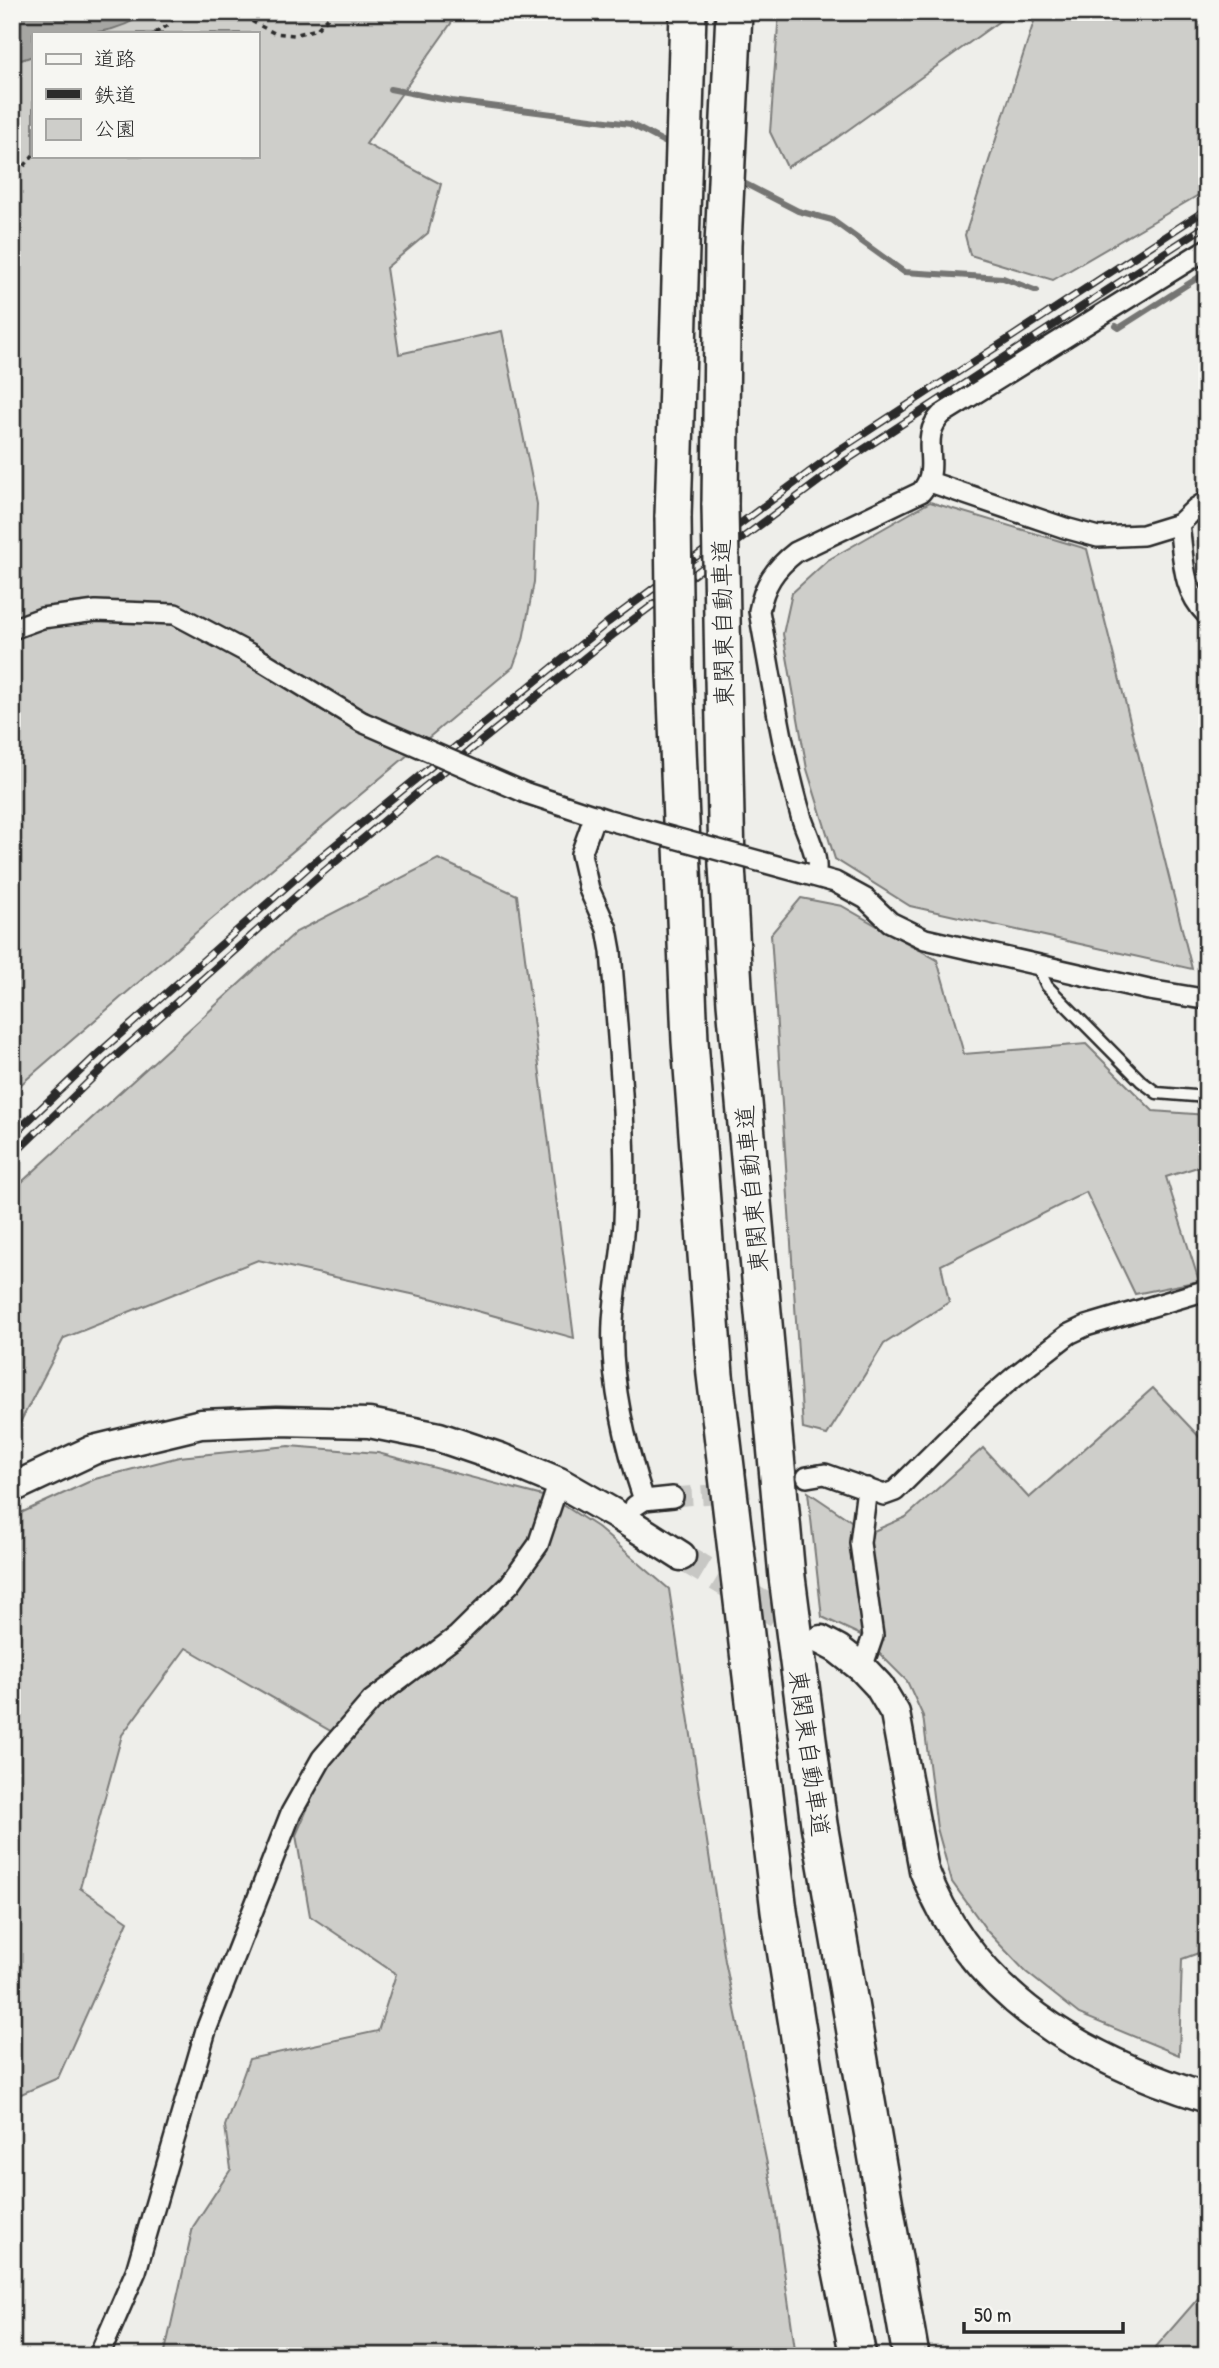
<svg xmlns="http://www.w3.org/2000/svg" width="1219" height="2368" font-family="'Patrick Hand','Klee One',sans-serif">
<rect width="100%" height="100%" fill="#eeeeea"/>
<filter id="ink" filterUnits="userSpaceOnUse"><feTurbulence type="fractalNoise" baseFrequency=".0143" numOctaves="2"/><feDisplacementMap in="SourceGraphic" scale="14" xChannelSelector="R" yChannelSelector="G"/><feConvolveMatrix kernelMatrix="1 2 1 2 8 2 1 2 1" color-interpolation-filters="sRGB"/></filter>
<g filter="url(#ink)">
<path fill="#cececa" stroke="#7c7c7a" stroke-width="2" fill-rule="evenodd" d="M 12,12 L 459,12 L 366,144 L 441,184 L 428,233 L 386,268 L 399,354 L 502,331 L 537,504 L 534,582 L 523,640 L 513,667 L 207,923 L 12,1092 ZM 33,33 L 257,33 L 257,156 L 33,156 Z
M 779,12 L 1012,12 L 827,145 L 787,167 L 770,132 Z
M 1037,12 L 1207,12 L 1207,190 L 1053,280 L 970,255 L 965,235 Z
M 930,502 L 1087,549 L 1192,969 L 910,906 L 835,859 L 807,769 L 783,634 L 792,593 L 828,560 Z
M 438,859 L 517,895 L 574,1338 L 434,1299 L 258,1260 L 64,1338 L 12,1438 L 12,1191 L 296,932 Z
M 801,898 L 842,906 L 937,960 L 964,1054 L 1086,1044 L 1153,1111 L 1207,1115 L 1207,1164 L 1166,1177 L 1199,1281 L 1135,1294 L 1086,1192 L 941,1265 L 949,1302 L 884,1344 L 827,1435 L 803,1429 L 771,934 Z
M 1153,1388 L 1207,1445 L 1207,1950 L 1182,1959 L 1179,2055 L 1079,2014 L 1026,1972 L 988,1932 L 952,1882 L 937,1828 L 923,1716 L 907,1681 L 861,1635 L 822,1617 L 808,1492 L 869,1533 L 906,1517 L 983,1448 L 1029,1498 Z
M 289,1446 L 378,1453 L 554,1499 L 597,1527 L 669,1589 L 725,1961 L 773,2193 L 796,2356 L 164,2356 L 193,2227 L 231,2169 L 225,2126 L 249,2059 L 378,2031 L 396,1974 L 310,1916 L 296,1835 L 339,1736 L 186,1648 L 122,1735 L 80,1888 L 128,1921 L 58,2078 L 12,2098 L 12,1517 L 95,1479 L 179,1457 Z
M 1207,2288 L 1207,2356 L 1147,2356 L 1149,2355 Z"/>
<path fill="#a6a6a3" stroke="#757573" stroke-width="2" d="M 12,12 L 147,12 C 110,39 76,33 33,33 L 33,56 L 12,63 Z"/>
<g fill="none" stroke-linecap="round" stroke-linejoin="round">
<path stroke="#757573" stroke-width="6" d="M 390,89 L 452,101 L 630,124 L 674,147
M 736,179 L 798,211 L 832,220 L 904,272 L 1003,278 L 1037,291
M 1116,326 L 1119,328 L 1207,272"/>
<path stroke="#c7c7c4" stroke-width="19" stroke-dasharray="19 10" stroke-linecap="butt" d="M 673,1497 L 713,1494 L 807,1477"/>
<path stroke="#c7c7c4" stroke-width="28" stroke-dasharray="28 14" stroke-linecap="butt" d="M 681,1556 L 807,1631"/>
<defs>
<path id="lane" d="M 1037,965 L 1047,986 L 1141,1081 L 1157,1093 L 1207,1097"/>
<path id="street" d="M 930,482 L 1065,528 L 1098,537 L 1143,535 L 1179,524 L 1196,508 L 1207,501
M 1179,524 C 1184,559 1181,588 1207,615
M 12,629 L 42,618 L 96,611 L 175,614 L 254,656 L 362,722
M 526,793 L 605,819
M 595,815 L 581,854 L 589,889 L 607,929 L 611,951 C 618,1041 628,1132 624,1222 C 622,1256 615,1289 613,1322 C 610,1381 625,1444 644,1500
M 806,874 L 835,882 L 866,899 L 890,922 L 925,939 L 1149,990 L 1197,998 L 1207,998
M 815,876 C 820,858 808,837 802,819 C 782,751 772,681 759,611 C 764,585 774,569 796,552 L 921,492 C 944,466 916,440 942,414 L 1207,249
M 807,1477 L 825,1474 L 884,1495 L 895,1491 L 986,1401 L 1015,1376 L 1069,1334 L 1086,1326 L 1207,1290
M 635,1506 L 644,1500 L 673,1497
M 862,1668 L 873,1636 L 860,1543 L 867,1488
M 99,2356 L 136,2271 L 206,2030 L 291,1813 L 322,1758 L 372,1700 L 457,1636 L 510,1584 L 538,1545 L 559,1482"/>
<path id="secondary" d="M 12,1488 L 93,1450 L 201,1424 L 277,1421 L 369,1423 L 439,1437 L 501,1458 L 559,1482 L 620,1517 L 681,1556
M 821,1640 L 838,1649 L 862,1668 L 879,1686 L 895,1713 L 924,1870 C 971,1996 1084,2060 1207,2098"/>
<path id="highway" d="M 720,505 L 723,245 L 734,12
M 673,517 L 688,12
M 675,674 L 690,1041 L 715,1375 L 779,1911 L 817,2151 L 858,2356
M 723,677 L 727,865 L 735,1003 L 787,1577 L 819,1824 L 911,2356"/>
</defs>
<use href="#lane" stroke="#2b2b2b" stroke-width="15"/>
<use href="#street" stroke="#2b2b2b" stroke-width="24"/>
<use href="#secondary" stroke="#2b2b2b" stroke-width="33"/>
<use href="#highway" stroke="#2b2b2b" stroke-width="40"/>
<path stroke="#2b2b2b" stroke-width="3.5" stroke-dasharray="5 5" stroke-linecap="butt" d="M 234,12 L 274,33 L 294,35 L 317,29 L 333,12
M 155,33 L 167,26 L 179,12
M 12,182 L 33,155"/>
<use href="#lane" stroke="#f6f6f2" stroke-width="10"/>
<use href="#street" stroke="#f6f6f2" stroke-width="19"/>
<use href="#secondary" stroke="#f6f6f2" stroke-width="28"/>
<use href="#highway" stroke="#f6f6f2" stroke-width="35"/>
<defs>
<path id="rail" d="M 12,1136 L 100,1052 L 313,863 L 607,623 L 839,450 L 1207,209
M 12,1156 L 108,1063 L 321,874 L 422,789 L 614,634 L 847,460 L 1207,225"/>
</defs>
<use href="#rail" stroke="#2b2b2b" stroke-width="8"/>
<use href="#rail" stroke="#f6f6f2" stroke-width="5" stroke-dasharray="16" stroke-linecap="butt"/>
<defs>
<path id="street-bridge" d="M 362,722 L 526,793
M 609,820 L 806,874"/>
<path id="highway-bridge" d="M 720,505 L 723,677
M 673,517 L 675,674"/>
</defs>
<use href="#street-bridge" stroke="#2b2b2b" stroke-width="24" stroke-linecap="butt"/>
<use href="#highway-bridge" stroke="#2b2b2b" stroke-width="40" stroke-linecap="butt"/>
<use href="#street-bridge" stroke="#f6f6f2" stroke-width="19"/>
<use href="#highway-bridge" stroke="#f6f6f2" stroke-width="35"/>
</g>
</g>
<g text-anchor="middle" dominant-baseline="central" stroke-width="7" stroke-linejoin="round" paint-order="stroke">
<g font-size="24" fill="#2b2b2b" stroke="#f6f6f2">
<text transform="translate(722 623) rotate(-91)">東関東自動車道</text>
<text transform="translate(751 1189) rotate(-95)">東関東自動車道</text>
<text transform="translate(810 1753) rotate(82)">東関東自動車道</text>
</g>
</g>
<rect width="1219" height="2368" fill="none" stroke="#f6f6f2" stroke-width="42"/>
<rect x="21" y="21" width="1177" height="2326" fill="none" stroke="#2b2b2b" stroke-width="2.5" filter="url(#ink)"/>
<rect x="32" y="32" width="228" height="126" fill="#f6f6f2" stroke="#a5a5a2" stroke-width="2"/>
<rect x="46" y="54" width="35" height="10" fill="#f6f6f2" stroke="#a5a5a2" stroke-width="2"/>
<text x="94" y="66" font-size="21" fill="#2b2b2b">道路</text>
<rect x="46" y="89" width="35" height="10" fill="#2b2b2b" stroke="#a5a5a2" stroke-width="2"/>
<text x="94" y="102" font-size="21" fill="#2b2b2b">鉄道</text>
<rect x="46" y="119" width="35" height="21" fill="#cececa" stroke="#a5a5a2" stroke-width="2"/>
<text x="94" y="136" font-size="21" fill="#2b2b2b">公園</text>
<path d="M964 2322v10h159v-10" fill="none" stroke="#2b2b2b" stroke-width="3.5"/>
<text x="974" y="2322" font-size="21" fill="#2b2b2b" stroke="#f6f6f2" stroke-width="5" paint-order="stroke">50 m</text>
</svg>
